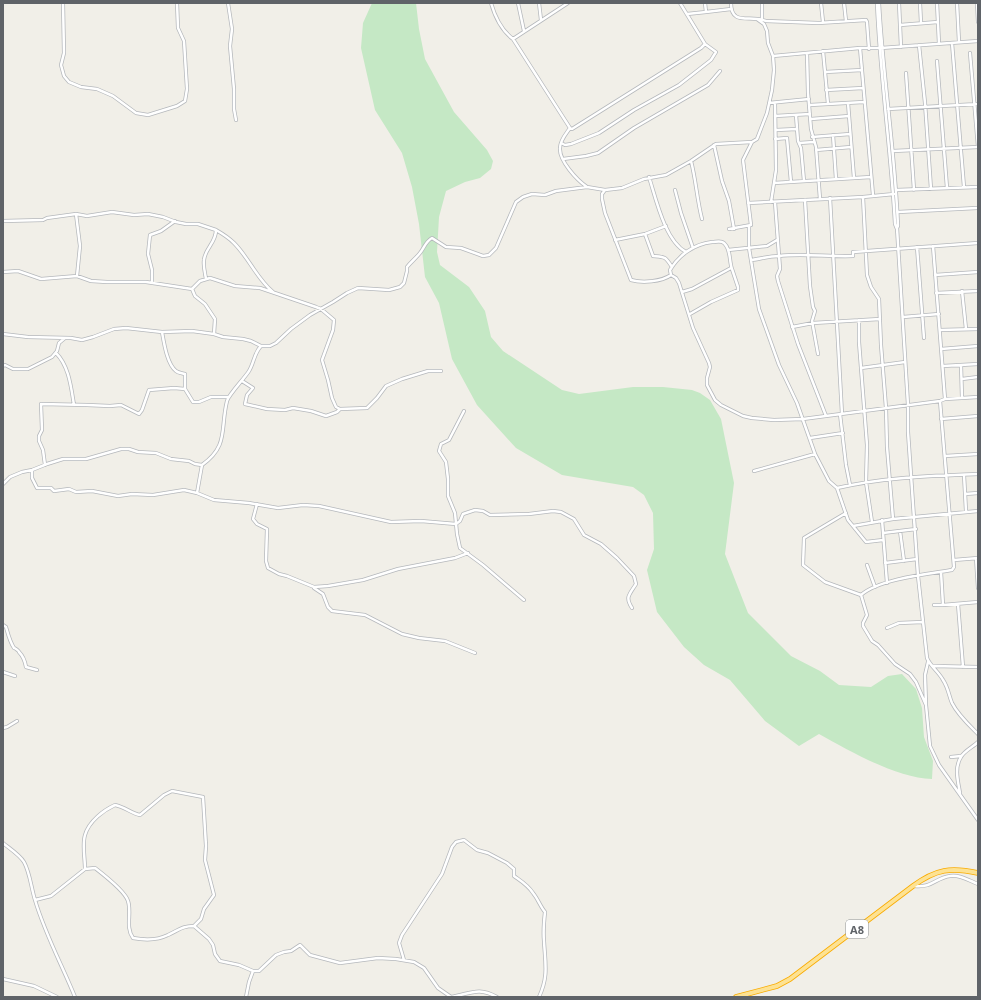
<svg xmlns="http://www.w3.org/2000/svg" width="981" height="1000" font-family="'Noto Sans',sans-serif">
<rect width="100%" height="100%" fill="#f1efe8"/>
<path fill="#c5e8c5" d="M 372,3 L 416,3 L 419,29 L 425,59 L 454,112 L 487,150 L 493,161 L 491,169 L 480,178 L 465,182 L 446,191 L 439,217 L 437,252 L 440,265 L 469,287 L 485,311 L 491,337 L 503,351 L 562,390 L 579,394 L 633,387 L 663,387 L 692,390 L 700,393 L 710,400 L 721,419 L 734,483 L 725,554 L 748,613 L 791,656 L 820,671 L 839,685 L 871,687 L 888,676 L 902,674 L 916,689 L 922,708 L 924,737 L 933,761 L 932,779 C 896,778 850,751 819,734 L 799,746 L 765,721 L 730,680 L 704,665 L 684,647 L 657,612 L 647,570 L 654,549 L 653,513 L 644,495 L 633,487 L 562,475 L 516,448 L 477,405 L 452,359 L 439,303 L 425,277 L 419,224 L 412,187 L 402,153 L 375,110 L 361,48 L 363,23 Z"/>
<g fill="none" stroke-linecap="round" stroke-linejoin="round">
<defs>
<path id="minor" d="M 63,3 L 64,53 L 61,65 L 64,76 L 69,82 L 81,87 L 97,89 L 113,96 L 136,113 L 148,115 L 177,106 L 185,101 L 187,89 L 184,41 L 178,28 L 177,3
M 228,3 L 232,29 L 230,46 L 234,89 L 234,109 L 236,120
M 491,3 C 495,17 501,30 513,39 L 570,128
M 518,3 L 524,31
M 539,3 L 541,20
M 705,3 L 706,12 L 731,9
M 731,3 C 731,27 751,14 766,21 L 818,23 L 866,20 L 867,22 L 869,49
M 821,3 L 823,22
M 844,3 L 846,21
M 877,3 C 880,77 891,150 895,224 L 897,229
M 879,3 C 883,77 895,151 898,226 L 897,228
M 899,3 L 901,47
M 920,3 L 921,23
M 937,3 L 939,44
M 957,3 L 959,42
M 977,3 L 978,22
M 687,14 L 706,12
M 762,20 L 762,3
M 900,25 L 938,22
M 513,39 L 568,3
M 952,43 L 964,187
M 919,45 L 925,103 L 931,189
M 860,48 L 873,195
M 823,51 L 828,104
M 807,53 L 808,93 L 811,129 L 816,147 L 820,199
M 970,53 L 978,147
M 773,56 L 860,48 L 881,48 L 978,41
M 937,61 L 947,188
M 825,72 L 862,70
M 906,73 L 914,190
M 826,90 L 863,88
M 769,103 L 809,99
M 848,103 L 854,178
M 810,105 L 864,102
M 888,109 L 978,104
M 796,115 L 798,141 L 801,148 L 804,181
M 775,116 L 810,114
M 811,119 L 849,116
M 570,128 L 572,129 L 701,48 L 705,44
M 570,128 C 566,134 560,140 560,148 C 559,161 577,180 587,187
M 776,130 L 797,129
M 833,135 L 836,179
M 812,137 L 850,134
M 775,139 L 787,138 L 791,182
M 561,143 L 565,145 L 571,144 L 599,133 L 634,110 L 679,85 L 711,60 L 716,52 L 705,44 L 680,3
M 799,143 L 814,142
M 714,145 L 722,181 L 729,201 L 734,229
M 816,150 L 851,147
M 893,151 L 978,147
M 563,159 L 586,156 L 598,153 L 634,128 L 708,85 L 720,71
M 691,161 C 696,180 697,200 702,219
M 649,177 C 656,199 665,241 686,252
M 774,183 L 871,177
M 605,190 L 602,194 L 602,199 L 605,213 L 631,280 C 642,283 661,282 671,275
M 675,190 L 681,213 L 693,248
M 896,190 L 978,187
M 863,197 L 867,275 L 871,287 L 879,299 L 881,345 L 886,408 L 887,447 L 893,519
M 830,198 L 842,414
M 805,200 L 810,286 L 813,307 L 815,311 L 812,321 L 818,354
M 771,202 L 776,170 L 775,103
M 775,202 L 780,269 L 777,276 L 778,281 L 798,344 L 826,416
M 748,203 L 863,197 L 894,194
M 898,212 L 977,208
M 76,214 L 80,246 L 77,276
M 3,221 L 43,220 L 47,218 L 76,214 L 87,216 L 112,212 L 134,215 L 148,214 L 163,217 L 176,222 L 186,224 L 198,224 L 216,230 C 216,243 205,248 204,260 C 203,266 205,273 206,279
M 749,226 L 749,248 L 759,309 L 779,365 L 797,403 L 815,454 L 829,481 L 837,488 L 848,520 L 866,542 L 883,540
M 897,228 L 908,405 L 908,432 L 918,576 L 927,658 C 930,666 939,672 943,680 C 948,687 949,696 952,703 C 958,715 969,725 978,734
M 729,229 L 751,225 L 743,160 L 752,142 L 757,139 L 767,113 L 772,90 L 774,70 L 773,56 L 768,43 L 767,31 L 764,24 L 757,19
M 216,230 C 223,234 229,238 234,243 C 249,258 257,279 273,292
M 645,234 L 653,256 C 665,257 665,256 672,267
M 615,240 L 645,234 L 666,226
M 933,246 L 945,399
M 917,247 L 924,338
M 728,250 L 767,246 L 777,240
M 751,260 C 760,259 769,256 779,256 C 803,253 828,257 853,256 L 853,252 L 978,243
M 3,272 L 18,271 L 41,279 L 77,276 L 91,281 L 107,282 L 146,282 L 192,289 L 200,281 L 210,278 L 235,286 L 260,288 L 316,307 L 321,309 L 334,320 L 333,330 L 322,360 L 328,380 L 332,398 L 336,407 L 340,409
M 671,275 L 676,278 L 679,283 L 693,328 L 709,363 L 710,367 L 707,378 L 707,385 L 715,400 L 721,405 L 743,416 L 752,418 L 774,420 L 803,419 L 940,401 L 945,399 L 978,397
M 671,275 L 670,270 C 679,255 694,244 712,242 C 716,242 721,240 724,243 C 731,249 729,261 732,269 C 734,275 736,281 738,287 L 738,290 L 711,302 L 690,314
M 935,275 L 978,272
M 152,283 L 152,270 L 148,254 L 150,235 L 161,231 L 175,221
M 192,289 L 195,296 L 205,304 L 215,319 L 214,334
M 962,291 L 966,329
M 682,292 L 692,289 L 731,268
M 936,293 L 978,291
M 903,317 L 939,314
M 859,320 L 859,342 L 867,445 L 866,482 L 872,522
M 792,327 L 813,323 L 880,319
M 940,330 L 978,329
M 162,332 C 164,343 167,364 176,371 C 178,373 182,373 185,374 L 185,389 L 193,402 L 199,402 L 211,397 L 229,397
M 3,334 L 28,337 L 71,338 L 82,340 L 93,337 L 114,329 L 126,328 L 162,332 L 192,331 L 214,334 L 223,337 L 243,339 L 251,341 L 261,346
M 941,349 L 978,346
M 56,353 C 69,366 71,387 74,405
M 961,365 L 962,398
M 3,366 L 5,365 L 13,369 L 28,369 L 52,357 L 57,351 L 59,343 L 65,338
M 943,366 L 978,364
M 861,368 L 905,362
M 962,379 L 978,377
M 242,381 L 253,388 L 247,395 L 245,404 L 267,409 L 285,410 L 293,408 L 311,411 L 326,416 L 337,412 L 340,409 L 367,408 L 377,398 L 386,386 L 402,379 L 428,371 L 441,371
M 464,411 L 449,440 L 441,444 L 439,451 L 446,462 L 448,479 L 448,496 L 455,513 L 457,534 L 460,548 L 483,565 L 524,600
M 840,414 L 846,465 L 850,485
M 941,419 L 978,416
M 810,438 L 843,433
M 945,456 L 978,454
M 45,465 L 43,450 L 39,441 L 39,436 L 42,430 L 41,404 L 87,405 L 110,406 L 121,405 L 139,414 L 142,410 L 149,390 L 174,388 L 185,389
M 32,470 L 32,478 L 37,488 L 51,488 L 54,491 L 69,489 L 76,492 L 92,491 L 118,496 L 132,494 L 153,495 L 184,490 L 197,493 L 214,500 L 249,503 L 278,508 L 303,505 L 319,506 L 391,522 L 421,521 L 456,524 L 460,521 L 463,514 L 475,510 L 483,511 L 490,515 L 529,514 L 553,511 L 561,512 L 574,519 L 584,535 L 601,544 L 617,558 L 634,576 L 636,584 C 629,595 625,597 632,608
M 754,471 L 815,454
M 964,475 L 966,511
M 3,484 L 10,477 L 22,472 L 32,470 L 47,464 L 63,459 L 86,459 L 121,449 L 129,449 L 138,452 L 156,453 L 171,459 L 189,461 L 195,464 L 202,465 C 229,446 220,429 227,401 C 229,394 244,379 249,371 C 254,363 254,353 261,346 L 270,346 L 276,343 L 291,329 L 310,315 L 333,302 L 347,293 L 358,288 L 389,290 L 400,287 L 404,283 L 407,271 L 407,267 C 411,262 416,258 420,253 C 424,248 426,241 432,238 L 446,247 L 461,248 L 483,256 L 489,255 L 496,248 L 516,202 L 523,197 L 532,194 L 545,195 L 556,191 L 587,187 L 605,190 L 622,188 L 644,179 L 666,175 L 691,161 L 716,144 L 752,142
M 837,488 C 884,477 931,476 978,474
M 197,493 L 202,465
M 965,494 L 978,493
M 257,504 L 253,519 L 257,524 L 267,529 L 266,561 L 268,568 L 279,574 L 287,576 L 314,587 L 328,586 L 363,580 L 398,569 L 455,558 L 468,553
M 846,513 L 804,538 L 803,565 L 825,582 L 861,595 L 867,615 L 863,623 L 863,626 L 872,641 L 878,645 L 895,664 L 910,674 L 916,682 L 926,705
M 882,520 L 887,583
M 853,526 L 893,519 L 978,511
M 900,531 L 904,561
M 883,533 L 916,529
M 976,558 L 978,588
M 954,560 L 978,558
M 885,563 L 917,559
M 867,565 L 875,587
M 941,572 L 943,605 L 978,602
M 314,588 L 323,594 L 328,607 L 332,611 L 365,615 L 402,634 L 419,638 L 445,641 L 475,653
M 861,595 C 879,579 927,574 952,570 L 954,567 L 940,401
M 958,604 L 963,667
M 934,605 L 943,605
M 3,625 L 6,627 C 8,634 10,642 14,648 C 15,648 19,651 19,652 C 23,656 25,661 26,667 L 37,670
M 887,628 L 899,623 L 923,622
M 928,662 L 925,675 L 926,705 L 930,746 L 939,765 L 978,820
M 933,666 L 978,667
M 3,672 L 15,676
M 3,728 L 7,727 L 17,721
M 951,757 L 961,756
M 960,793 C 958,781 954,768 961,757 C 964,751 973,747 978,742
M 3,843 C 9,848 20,855 24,862 C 30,873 31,887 35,900 C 45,934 62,965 75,997
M 85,869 C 85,858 82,845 85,835 C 89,821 104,810 115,805 C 125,807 131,813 140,815 L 164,795 L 172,791 L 203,797 L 206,846 L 205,860 L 214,895 L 204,909 L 201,919 L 194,926
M 914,886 C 933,888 935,878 950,876 C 959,874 970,881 978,884
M 35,900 L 51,896 L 85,869 L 95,868 C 104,875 125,891 128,901 C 132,913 125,927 133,938 C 144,940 158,940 168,935 C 179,930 182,926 194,926 L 209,939 L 213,945 L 215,954 L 220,961 L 239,965 L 253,971 L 259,971 L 276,955 L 284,952 L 291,951 L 300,945 L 310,955 L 340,963 L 378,958 L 396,959 L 414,962 L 424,968 L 438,988 L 451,997 C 470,994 478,986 497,997
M 404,960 L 399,943 L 402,935 L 442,874 L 452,847 L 456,842 L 464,840 L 477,850 L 488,853 L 507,863 L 514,869 L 514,876 C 521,881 528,885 533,893 C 538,899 540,906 545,912 C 544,921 543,931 544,941 C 545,962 549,976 539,997
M 3,979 L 34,986 L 57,997
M 246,997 L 249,982 L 253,971"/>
<path id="highway" d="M 736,997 L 777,986 L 790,979 L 913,886 C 936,869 951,867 978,873"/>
</defs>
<use href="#minor" stroke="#b5b8bc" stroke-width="4"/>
<use href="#highway" stroke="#f9ab00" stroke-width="5.5"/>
<use href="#minor" stroke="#fff" stroke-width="2.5"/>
<use href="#highway" stroke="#fde293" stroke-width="4"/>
</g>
<g text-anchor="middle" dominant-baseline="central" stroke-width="3.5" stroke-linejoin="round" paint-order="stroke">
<rect fill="#fff" stroke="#8f9295" stroke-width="1" x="846" y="920" width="22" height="18" rx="3"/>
<g font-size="11" font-weight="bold" fill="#5f6368">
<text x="857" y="929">A8</text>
</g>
</g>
<rect width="981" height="1000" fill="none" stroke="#5f6368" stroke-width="8"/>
</svg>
